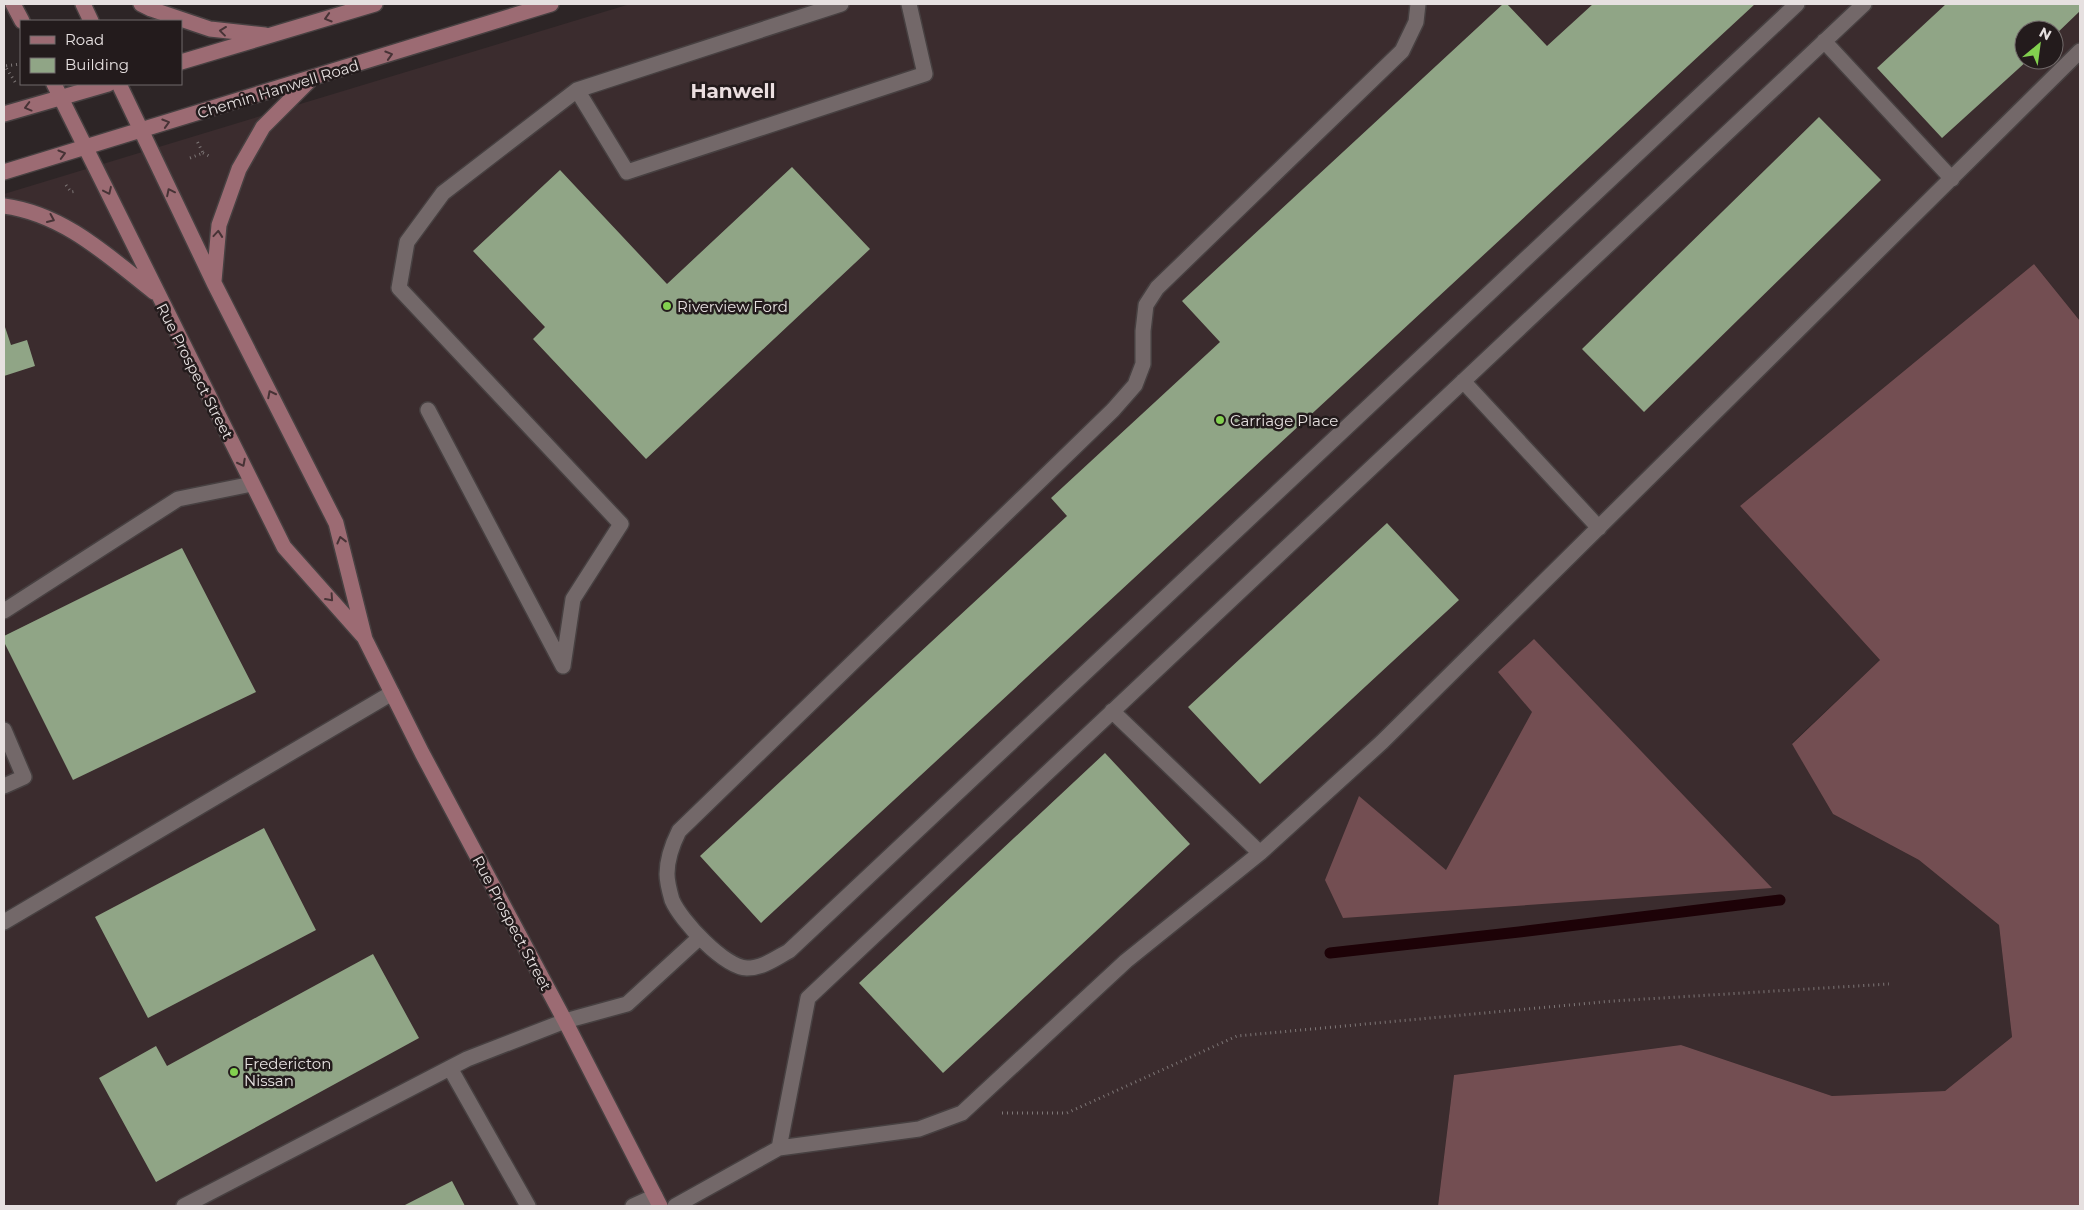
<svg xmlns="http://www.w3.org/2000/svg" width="2084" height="1210" font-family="Montserrat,sans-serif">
<rect width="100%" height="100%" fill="#2d2526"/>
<path fill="#3b2c2e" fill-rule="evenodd" d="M 630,4 L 2080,4 L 2080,321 L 2034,264 L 1740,506 L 1880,660 L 1792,743 L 1833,814 L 1919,860 L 1999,925 L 2012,1037 L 1945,1091 L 1832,1096 L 1681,1045 L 1454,1075 L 1438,1206 L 4,1206 L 4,194 ZM 2024,30 L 2054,30 L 2054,60 L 2024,60 Z"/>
<path fill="#734e52" d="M 2034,264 L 2080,321 L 2080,1206 L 1438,1206 L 1454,1075 L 1681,1045 L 1832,1096 L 1945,1091 L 2012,1037 L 1999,925 L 1919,860 L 1833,814 L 1792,744 L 1880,660 L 1740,506 Z
M 1534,639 L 1772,888 L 1343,918 L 1325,880 L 1359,796 L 1446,870 L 1532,712 L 1498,672 Z"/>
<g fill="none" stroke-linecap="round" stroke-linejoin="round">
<path stroke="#1d0207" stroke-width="11" d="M 1330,953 L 1519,932 L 1780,900"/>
</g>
<path fill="#90a586" d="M 1503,4 L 1507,4 L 1547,46 L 1593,4 L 1755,4 L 761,923 L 700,856 L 1067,516 L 1051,498 L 1220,342 L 1182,301 Z
M 1946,4 L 2080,4 L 2080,11 L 2054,36 L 2054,30 L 2024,30 L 2024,60 L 2028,60 L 1942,138 L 1877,68 Z
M 1819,117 L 1881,180 L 1644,412 L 1582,349 Z
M 792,167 L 870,249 L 646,459 L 533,339 L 545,327 L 473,251 L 560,170 L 667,284 Z
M 4,324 L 11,345 L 27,340 L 35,366 L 4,376 Z
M 1387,523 L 1459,600 L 1260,784 L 1188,707 Z
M 182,548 L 256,692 L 73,780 L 4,642 L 4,636 Z
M 1105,753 L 1190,844 L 943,1073 L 859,983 Z
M 264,828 L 316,930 L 148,1018 L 95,917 Z
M 373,954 L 419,1038 L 156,1182 L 99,1078 L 156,1046 L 167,1066 Z
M 452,1181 L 465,1206 L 403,1206 Z"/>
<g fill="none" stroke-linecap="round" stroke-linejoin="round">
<defs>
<path id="lane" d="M 1418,4 L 1416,22 L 1402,51 L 1157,288 L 1146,305 L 1143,331 L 1143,364 L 1135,385 L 1113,410 L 679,831 C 672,845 667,858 667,874 C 667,882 670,893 672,900 C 681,921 724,967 747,968 C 763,968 776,958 789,951 L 1797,4
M 1824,41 L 1952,179
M 577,90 L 627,172 L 925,74 L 909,4
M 1463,381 L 1599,528
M 428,410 L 563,666
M 4,611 L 178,499 L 252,484
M 563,666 L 573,599 L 621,524 L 399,288 L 407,242 L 443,193 L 577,90 L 841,4
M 1112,711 L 1260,853
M 4,730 L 24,777 L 4,786
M 4,922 L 392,693
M 450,1068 L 528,1206
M 779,1148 L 919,1129 L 962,1113 L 1126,961 L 1260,853 L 1382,742 L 2080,51
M 184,1206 L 467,1059 L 565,1021 L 627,1004 L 699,938
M 633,1206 L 655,1196
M 675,1206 L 779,1148 L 808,998 L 1864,4"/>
<path id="secondary" d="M 13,4 L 22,21
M 83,4 L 91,21
M 141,4 L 151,9 L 210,29 L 265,35
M 181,62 L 375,4
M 54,84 L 284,547 L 363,636
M 119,84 L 214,283 L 336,523 L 365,639 L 422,753 L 565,1021 L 660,1206
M 4,114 L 108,84
M 4,172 L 551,4
M 4,206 C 64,214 108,256 154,292
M 214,281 L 219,225 L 239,169 L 263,127 L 309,81"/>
</defs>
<use href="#lane" stroke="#474041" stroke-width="18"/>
<use href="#secondary" stroke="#474041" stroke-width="18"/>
<path stroke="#7e7777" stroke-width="3" stroke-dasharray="1 4" stroke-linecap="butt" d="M 15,82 L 5,66 L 20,64
M 203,153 L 211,157
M 190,158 L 203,153 L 197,141
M 66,185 L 71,192 L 77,191
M 1002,1113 L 1067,1113 L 1237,1036 L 1613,1001 L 1889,984"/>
<use href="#lane" stroke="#736869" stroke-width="15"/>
<use href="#secondary" stroke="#9c6b73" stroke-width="15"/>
</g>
<defs><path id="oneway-chevron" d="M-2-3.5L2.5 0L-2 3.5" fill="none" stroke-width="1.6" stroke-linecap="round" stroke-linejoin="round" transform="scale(1.25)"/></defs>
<g stroke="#473336">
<use href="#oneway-chevron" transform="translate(328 18) rotate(163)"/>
<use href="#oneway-chevron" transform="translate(223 31) rotate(-173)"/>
<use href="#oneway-chevron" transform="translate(389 55) rotate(-17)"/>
<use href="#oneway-chevron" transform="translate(28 107) rotate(165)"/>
<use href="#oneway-chevron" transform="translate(166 123) rotate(-17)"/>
<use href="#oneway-chevron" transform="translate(62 154) rotate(-16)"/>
<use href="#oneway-chevron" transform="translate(108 191) rotate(65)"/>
<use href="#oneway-chevron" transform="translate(170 192) rotate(-116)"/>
<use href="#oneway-chevron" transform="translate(51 219) rotate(24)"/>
<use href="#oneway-chevron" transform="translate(218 234) rotate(-85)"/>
<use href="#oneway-chevron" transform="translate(271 394) rotate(-117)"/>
<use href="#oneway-chevron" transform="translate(242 463) rotate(63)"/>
<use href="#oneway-chevron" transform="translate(341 540) rotate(-104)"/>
<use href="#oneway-chevron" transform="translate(330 598) rotate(48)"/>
</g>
<g fill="#82d04f" stroke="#231b1c" stroke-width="2">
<circle cx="667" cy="306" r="5"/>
<circle cx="1220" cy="420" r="5"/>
<circle cx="234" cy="1072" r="5"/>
</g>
<g text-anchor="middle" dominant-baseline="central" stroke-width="5" stroke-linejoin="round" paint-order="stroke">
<g font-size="15" fill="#e6e0e0" stroke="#231b1c">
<text transform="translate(278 89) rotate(-17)">Chemin Hanwell Road</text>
<text transform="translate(195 371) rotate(63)">Rue Prospect Street</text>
<text transform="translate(512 923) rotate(62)">Rue Prospect Street</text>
</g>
<g font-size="15" fill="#e6e0e0" stroke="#231b1c" text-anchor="start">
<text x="677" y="306">Riverview Ford</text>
<text x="1230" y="420">Carriage Place</text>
<text x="244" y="1063">Fredericton<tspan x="244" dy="17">Nissan</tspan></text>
</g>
<g font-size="20" font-weight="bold" fill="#ebdfe0" stroke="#231b1c">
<text x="733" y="91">Hanwell</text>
</g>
</g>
<rect width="2084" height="1210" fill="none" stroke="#e6e0e0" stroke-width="10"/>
<rect x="20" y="20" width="162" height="65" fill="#231b1c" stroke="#716a6a"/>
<rect x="30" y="36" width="25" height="8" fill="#9c6b73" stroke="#716a6a"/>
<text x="65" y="45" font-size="15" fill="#e6e0e0">Road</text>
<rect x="30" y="58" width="25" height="15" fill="#90a586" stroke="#716a6a"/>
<text x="65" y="70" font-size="15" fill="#e6e0e0">Building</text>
<g transform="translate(2039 45) rotate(29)"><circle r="24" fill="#231b1c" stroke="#716a6a"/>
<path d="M0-4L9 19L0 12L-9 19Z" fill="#82d04f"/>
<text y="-8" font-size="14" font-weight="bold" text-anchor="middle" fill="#e6e0e0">N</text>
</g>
</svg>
